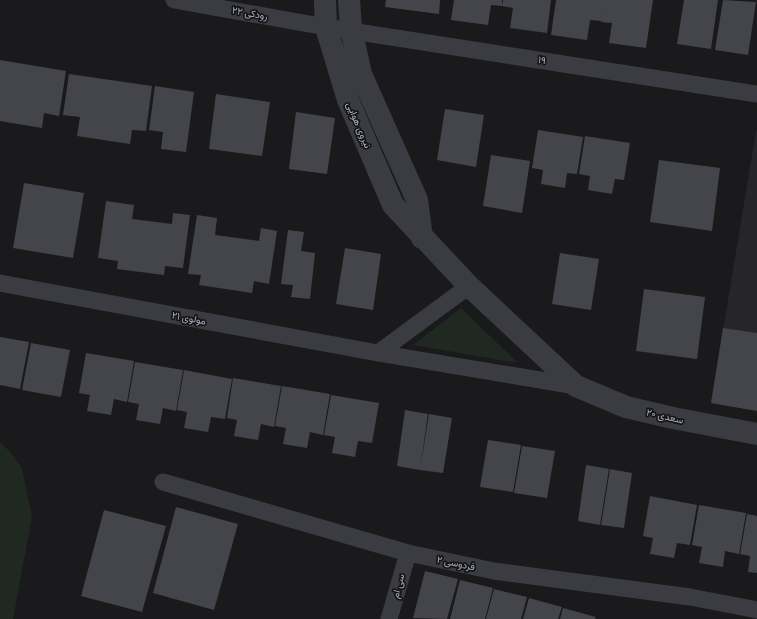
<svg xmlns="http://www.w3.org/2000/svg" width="757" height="619" font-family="'IBM Plex Sans',Vazirmatn,sans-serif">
<rect width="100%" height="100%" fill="#1a1a1d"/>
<path fill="#26262a" d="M 756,131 L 757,131 L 757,411 L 711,403 Z"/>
<path fill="#1f2821" d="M 461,308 L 518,363 L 413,345 Z
M 0,442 L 10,452 L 22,468 L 32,517 L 13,619 L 0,619 Z"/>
<path fill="#44454a" d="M 386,0 L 440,0 L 439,14 L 385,7 Z
M 454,0 L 502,0 L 502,6 L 491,5 L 488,25 L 451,20 Z
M 503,0 L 551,0 L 547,33 L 510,28 L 513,8 L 502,6 Z
M 556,0 L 604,0 L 601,21 L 590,20 L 587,40 L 551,35 Z
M 604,0 L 653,0 L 646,48 L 609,43 L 612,23 L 601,22 Z
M 684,0 L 718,0 L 711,49 L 677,44 Z
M 723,0 L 756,2 L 748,55 L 715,50 Z
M 0,60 L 66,71 L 59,116 L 44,113 L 42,128 L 0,121 Z
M 69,74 L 152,86 L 146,131 L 132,130 L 130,144 L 77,136 L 80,117 L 63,115 Z
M 155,86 L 194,92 L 186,152 L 161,149 L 163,132 L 149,130 Z
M 216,94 L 270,102 L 262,156 L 209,149 Z
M 445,109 L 484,115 L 476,167 L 437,160 Z
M 296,112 L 335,118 L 327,174 L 289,169 Z
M 538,130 L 583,137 L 577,174 L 567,173 L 565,188 L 541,184 L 543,170 L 532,168 Z
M 585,136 L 630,143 L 624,180 L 615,179 L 612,194 L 588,190 L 590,176 L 579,174 Z
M 491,155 L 530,161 L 522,213 L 483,206 Z
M 659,160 L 720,168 L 712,231 L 650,222 Z
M 24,183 L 84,193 L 73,258 L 13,248 Z
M 106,201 L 134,205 L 132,219 L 172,224 L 173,213 L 190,215 L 183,268 L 165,266 L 164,275 L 117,269 L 118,261 L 98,258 Z
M 197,215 L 217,218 L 215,235 L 259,241 L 261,228 L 277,231 L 269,284 L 254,281 L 252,293 L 199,285 L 201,275 L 188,274 Z
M 288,230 L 304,232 L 301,251 L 315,253 L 310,299 L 291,297 L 293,285 L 281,284 Z
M 345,248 L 381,254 L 373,310 L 336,304 Z
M 560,253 L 599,259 L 591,310 L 552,304 Z
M 644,289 L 705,297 L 697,359 L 636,351 Z
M 723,328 L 757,333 L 757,411 L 711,403 Z
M 0,337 L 29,342 L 20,389 L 0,385 Z
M 31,343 L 70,350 L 61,397 L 22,390 Z
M 86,353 L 134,361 L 127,402 L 114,399 L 111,415 L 87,411 L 90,395 L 79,393 Z
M 135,362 L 183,370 L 176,411 L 163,408 L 160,424 L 136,420 L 139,404 L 128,402 Z
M 184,370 L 232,379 L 225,419 L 211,417 L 208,432 L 184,428 L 187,412 L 177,410 Z
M 233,378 L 281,386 L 274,427 L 261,424 L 258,440 L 234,436 L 237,420 L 227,418 Z
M 282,386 L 330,394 L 323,435 L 310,432 L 307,448 L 283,444 L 286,428 L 275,426 Z
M 331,395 L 379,403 L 372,443 L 358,441 L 355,457 L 332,453 L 335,437 L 324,435 Z
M 405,410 L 428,414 L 420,470 L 397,466 Z
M 429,414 L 452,418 L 443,473 L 420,470 Z
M 488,440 L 521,445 L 513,492 L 480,487 Z
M 522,446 L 555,451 L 547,498 L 514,493 Z
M 586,465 L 609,469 L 600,525 L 578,521 Z
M 610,469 L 632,473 L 624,528 L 601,525 Z
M 650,496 L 697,505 L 690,545 L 677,543 L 674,558 L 650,554 L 653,538 L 643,536 Z
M 699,505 L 746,513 L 739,554 L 725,551 L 723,567 L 699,563 L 702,547 L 692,545 Z
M 176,507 L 238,524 L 214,610 L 153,593 Z
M 104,510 L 166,526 L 142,612 L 81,596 Z
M 747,514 L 757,516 L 757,573 L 748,572 L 750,556 L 740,554 Z
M 425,571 L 458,579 L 447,619 L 413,618 Z
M 460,580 L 493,588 L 485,619 L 450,619 Z
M 494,589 L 527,597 L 521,619 L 486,619 Z
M 529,598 L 562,607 L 558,619 L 523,619 Z
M 563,608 L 596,617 L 595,619 L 560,619 Z"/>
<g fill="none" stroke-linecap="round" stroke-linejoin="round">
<path stroke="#3b3c42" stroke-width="17" d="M 174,0 L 326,27 L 757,94
M 0,283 L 378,353 L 576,386
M 378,353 L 469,286
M 163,482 L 408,553 L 494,571 L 690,597 L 757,610
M 389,619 L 408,553"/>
<path stroke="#3b3c42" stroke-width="22" d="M 325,0 L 326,27 L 348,100 L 393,205 L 469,286 L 576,386 L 626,407 L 673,418 L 757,434
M 349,0 L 351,29 L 361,74 L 417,200 L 422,238"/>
</g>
<g text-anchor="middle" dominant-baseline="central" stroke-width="3.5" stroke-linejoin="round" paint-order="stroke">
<g font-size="10" fill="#acb1bd" stroke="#151518">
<text transform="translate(250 13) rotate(10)">رودکی ۲۲</text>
<text transform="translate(542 60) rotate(9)">۱۹</text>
<text transform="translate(359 125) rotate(67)">نیروی هوایی</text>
<text transform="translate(189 318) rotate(11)">مولوی ۲۱</text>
<text transform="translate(665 416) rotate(13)">سعدی ۲۰</text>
<text transform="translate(456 563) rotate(12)">فردوسی ۲</text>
<text transform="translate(398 586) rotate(-75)">سی ام</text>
</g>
</g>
</svg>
